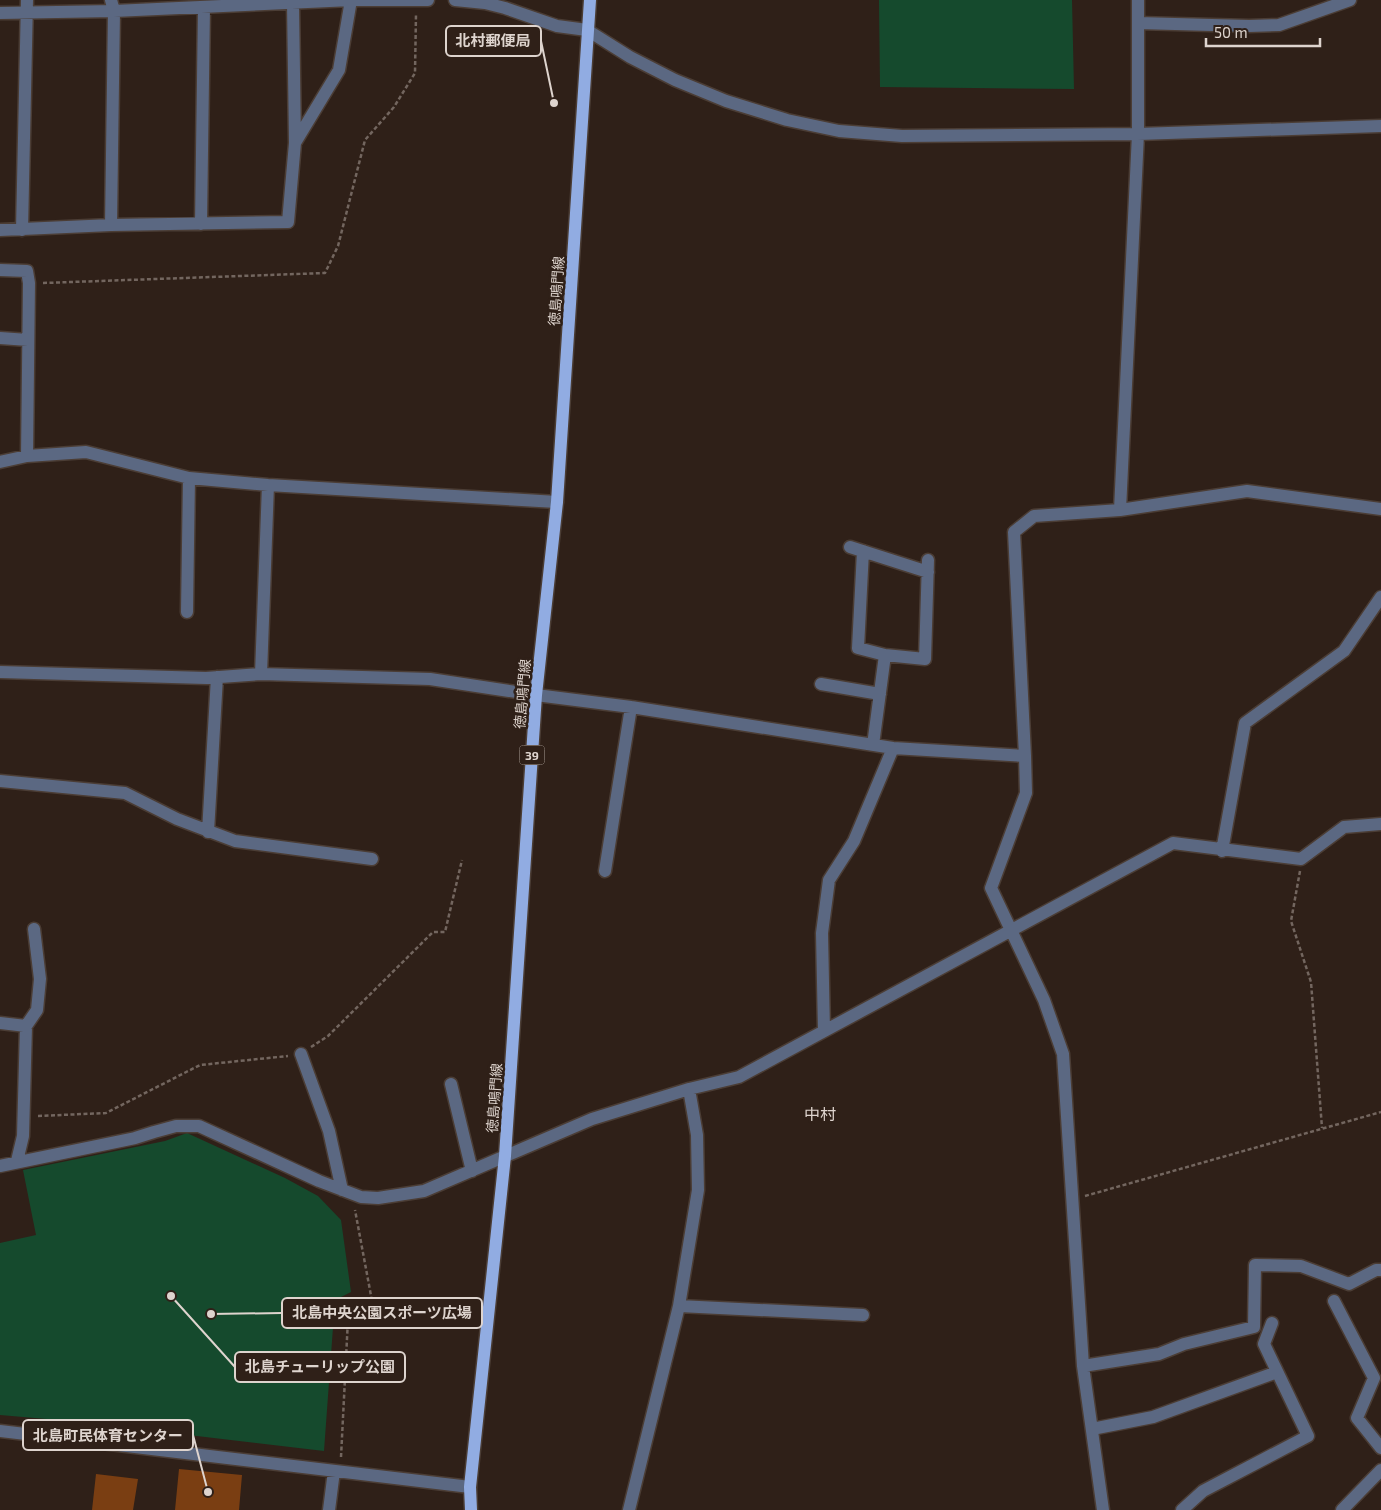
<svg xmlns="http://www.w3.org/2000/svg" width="1381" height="1510" font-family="'Exo 2','Noto Sans JP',sans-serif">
<rect width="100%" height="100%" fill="#2f2018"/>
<path fill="#154a2d" d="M 879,0 L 1072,0 L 1074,89 L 880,87 Z
M 187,1133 L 285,1178 L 318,1196 L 341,1220 L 351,1292 L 335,1300 L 324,1451 L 70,1421 L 0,1415 L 0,1243 L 36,1235 L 23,1170 L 165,1141 Z"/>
<path fill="#7a3e12" d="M 179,1469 L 242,1475 L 239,1510 L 175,1510 Z
M 96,1474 L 138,1479 L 133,1510 L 92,1510 Z"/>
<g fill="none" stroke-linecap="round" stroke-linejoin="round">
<defs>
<path id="minor" d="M 455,0 L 485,3 L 505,8 L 557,26 L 587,30 L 630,57 L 675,80 L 726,101 L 787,120 L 839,131 L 902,136 L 1138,134 L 1381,126
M 293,3 L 295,143
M 0,13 L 114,11 L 351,0 L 428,0
M 1138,23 L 1249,26 L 1279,25 L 1350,0
M 201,224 L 204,7
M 111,225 L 114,11 L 111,0
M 0,230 L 111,225 L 288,222 L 295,143 L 339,70 L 351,0
M 22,230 L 27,0
M 0,270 L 27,271 L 29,283 L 27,456
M 0,338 L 28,340
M 0,462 L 27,456 L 86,452 L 189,478 L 268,485 L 557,502
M 1120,510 L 1138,134 L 1138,0
M 850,547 L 928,572
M 863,551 L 858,648 L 885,655 L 925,659 L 928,560
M 187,612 L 189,478
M 0,672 L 206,678 L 261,674 L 430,679 L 536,695 L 631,707 L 893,748 L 1025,756
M 261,674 L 268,485
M 821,684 L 880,694
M 873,745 L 885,655
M 0,781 L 125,793 L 177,819 L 235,841 L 372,859
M 208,832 L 217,677
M 1222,851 L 1245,723 L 1344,651 L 1381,597
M 605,871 L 631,707
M 0,1023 L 26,1026 L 23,1136 L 17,1161
M 26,1026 L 37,1010 L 40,979 L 34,929
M 824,1031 L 822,933 L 829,880 L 854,841 L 893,748
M 301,1054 L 329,1131 L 342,1190
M 451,1084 L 472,1171
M 0,1166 L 135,1138 L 154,1132 L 176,1126 L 199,1126 L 319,1181 L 361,1197 L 378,1198 L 424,1191 L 592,1119 L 689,1089 L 739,1077 L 1173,843 L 1301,859 L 1344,827 L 1381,824
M 1334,1301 L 1374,1378 L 1357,1418 L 1381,1448
M 679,1306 L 863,1315
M 1083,1366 L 1159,1354 L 1184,1344 L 1254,1327 L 1255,1265 L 1301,1266 L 1349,1284 L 1376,1270 L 1381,1270
M 1092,1429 L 1153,1417 L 1277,1372
M 0,1431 L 470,1487
M 329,1510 L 334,1471
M 629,1510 L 679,1306 L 698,1190 L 697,1135 L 689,1089
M 1103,1510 L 1083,1366 L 1063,1054 L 1044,1000 L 991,888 L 1026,793 L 1025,756 L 1014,532 L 1034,516 L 1120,510 L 1247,491 L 1381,509
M 1182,1510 L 1203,1491 L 1308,1436 L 1264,1344 L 1272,1323
M 1342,1510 L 1381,1470"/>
<path id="major" d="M 471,1510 L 470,1487 L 505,1156 L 536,695 L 557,502 L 590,0"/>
</defs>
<use href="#minor" stroke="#4b3d35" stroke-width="15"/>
<use href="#major" stroke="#4b3d35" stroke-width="15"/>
<path stroke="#73665f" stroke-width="2.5" stroke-dasharray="4 2.5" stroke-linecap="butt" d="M 43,283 L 325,273 L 338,246 L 365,140 L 394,107 L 415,73 L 416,14
M 1300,871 L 1291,921 L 1311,982 L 1322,1128
M 311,1047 L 328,1036 L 433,932 L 445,932 L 462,860
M 38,1116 L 106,1113 L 200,1065 L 288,1056
M 1085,1196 L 1381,1112
M 341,1457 L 348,1319 L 375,1317 L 355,1210"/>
<use href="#minor" stroke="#5b6882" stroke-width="12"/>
<use href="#major" stroke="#91ace2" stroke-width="12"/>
</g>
<g text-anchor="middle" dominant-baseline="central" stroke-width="5" stroke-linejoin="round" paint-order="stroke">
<rect fill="#2f2018" stroke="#aa9e97" stroke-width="1" x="519.5" y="745.5" width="25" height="19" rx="4"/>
<g font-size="12" font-weight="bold" fill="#ded4ce">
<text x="532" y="755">39</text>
</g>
<g font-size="14" fill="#ded4ce" stroke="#2f2018">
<text transform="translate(556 291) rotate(-86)">徳島鳴門線</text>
<text transform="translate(522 694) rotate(-85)">徳島鳴門線</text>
<text transform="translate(494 1098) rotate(-86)">徳島鳴門線</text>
</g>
<g font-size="16" fill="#ded4ce" stroke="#2f2018">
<text x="820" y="1113">中村</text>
</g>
</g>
<path fill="none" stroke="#ded4ce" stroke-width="2" d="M554 103L541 41M211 1314L282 1313M171 1296L235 1367M208 1492L193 1435"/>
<g fill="#ded4ce" stroke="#2f2018" stroke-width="2">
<circle cx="554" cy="103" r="5"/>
<circle cx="211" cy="1314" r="5"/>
<circle cx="171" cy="1296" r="5"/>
<circle cx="208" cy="1492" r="5"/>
</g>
<g fill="#2f2018" stroke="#ded4ce" stroke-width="2">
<rect x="446" y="26" width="95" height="30" rx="5"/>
<rect x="282" y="1298" width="200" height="30" rx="5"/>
<rect x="235" y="1352" width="170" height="30" rx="5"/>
<rect x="23" y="1420" width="170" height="30" rx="5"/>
</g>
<g font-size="15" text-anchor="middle" font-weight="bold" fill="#ded4ce">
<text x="493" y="46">北村郵便局</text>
<text x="382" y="1318">北島中央公園スポーツ広場</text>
<text x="320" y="1372">北島チューリップ公園</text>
<text x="108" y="1441">北島町民体育センター</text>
</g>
<path d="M1206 38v8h114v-8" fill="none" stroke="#ded4ce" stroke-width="2.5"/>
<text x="1214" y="38" font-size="15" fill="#ded4ce" stroke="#2f2018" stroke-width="4" paint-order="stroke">50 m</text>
</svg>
